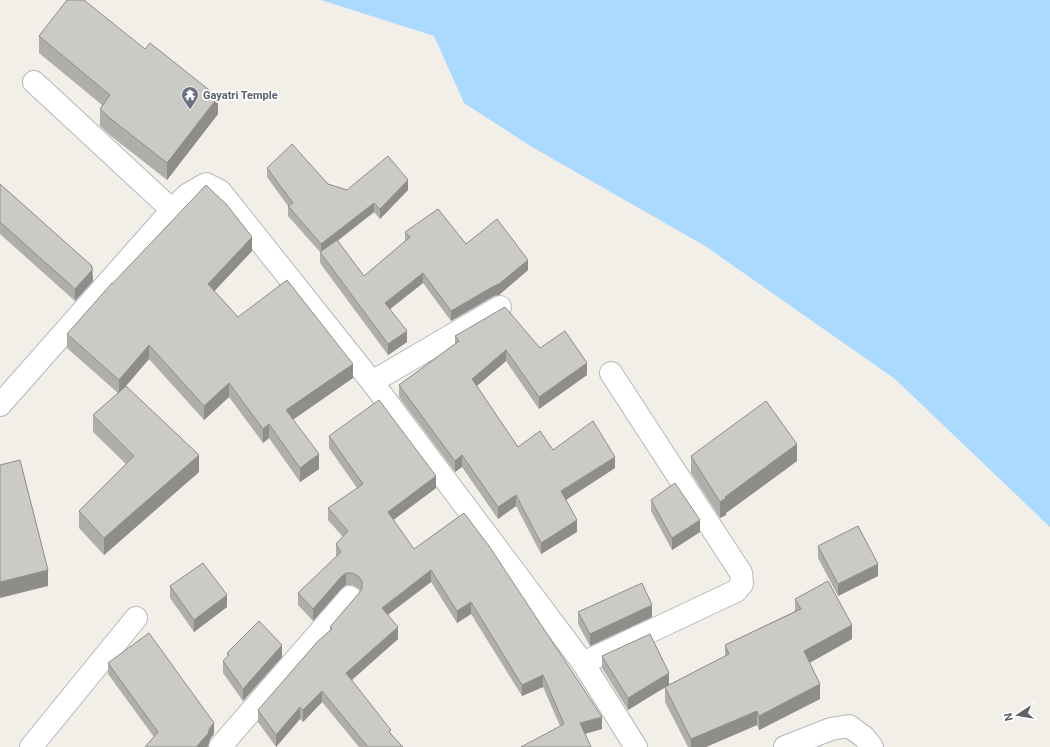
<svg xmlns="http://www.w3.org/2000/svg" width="1050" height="747" font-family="Roboto,sans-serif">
<rect width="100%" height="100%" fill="#f1efe8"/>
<path fill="#aadaff" d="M 321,0 L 1050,0 L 1050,527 L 895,379 L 705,246 L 532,147 L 464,103 L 434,36 Z"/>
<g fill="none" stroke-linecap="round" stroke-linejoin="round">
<defs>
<path id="minor" d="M 34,82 L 172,210
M 372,382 L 500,307
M 0,405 L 172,210 L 187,195 L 206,184 L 220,191 L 372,382 L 583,663 L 636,747
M 583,663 L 736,591 L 742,584 L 741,573 L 611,373
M 31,747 L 136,618
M 220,747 L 350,597
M 785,747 L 831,729 L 849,726 L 864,737 L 872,747"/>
</defs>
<use href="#minor" stroke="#b5b8bc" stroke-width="24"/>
<use href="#minor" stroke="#fff" stroke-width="22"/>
</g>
<path fill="#afaea9" d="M 39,36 L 218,114 L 167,180 L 111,136 L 100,126 L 100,109 L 102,105 L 39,53 Z
M 267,168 L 328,184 L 347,190 L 408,190 L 380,219 L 374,212 L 338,241 L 364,276 L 405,241 L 405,232 L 466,244 L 528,270 L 499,295 L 494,296 L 451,321 L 423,283 L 390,309 L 407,342 L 388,355 L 320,263 L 320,252 L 288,216 L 288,206 L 267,177 Z
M 0,184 L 92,266 L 93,281 L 75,301 L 0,234 Z
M 252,251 L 214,291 L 238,317 L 353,378 L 293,420 L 319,469 L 300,482 L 269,438 L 263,443 L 229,397 L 204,420 L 149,359 L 126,386 L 199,472 L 104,555 L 79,528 L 79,511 L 126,464 L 93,432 L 93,415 L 118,393 L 67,348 L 67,334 L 112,284 Z
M 455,336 L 540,348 L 587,375 L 539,409 L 506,361 L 477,386 L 518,447 L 553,450 L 615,468 L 566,500 L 577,532 L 541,554 L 516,506 L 498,519 L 462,467 L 455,472 L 399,397 L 399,385 L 455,344 Z
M 329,436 L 436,488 L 393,520 L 414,549 L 464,513 L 602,729 L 585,734 L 560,726 L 543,687 L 522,696 L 471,614 L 457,623 L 431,582 L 388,615 L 398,639 L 352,680 L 391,734 L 403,747 L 359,747 L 322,702 L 303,722 L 300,719 L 276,747 L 258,722 L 258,710 L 330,630 L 330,627 L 359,593 L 361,591 L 358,588 L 352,585 L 346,585 L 341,589 L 313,621 L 298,605 L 298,593 L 336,557 L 336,544 L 343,537 L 328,520 L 328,508 L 357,488 L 329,448 Z
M 691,456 L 797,461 L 726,513 L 726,515 L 720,518 L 691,473 Z
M 651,500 L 700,532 L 672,550 L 651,511 Z
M 818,546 L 878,576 L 838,596 L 818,558 Z
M 170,586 L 227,607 L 194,632 L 170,598 Z
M 795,599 L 852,639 L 809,663 L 820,699 L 759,730 L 757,725 L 706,747 L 688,747 L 665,702 L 665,687 L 628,710 L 602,668 L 602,656 L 669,685 L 725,656 L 725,645 L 795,611 Z
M 578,612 L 652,617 L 590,646 L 578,624 Z
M 227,653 L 282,657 L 243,701 L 223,673 L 223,661 L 227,657 Z
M 108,663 L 214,734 L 210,739 L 208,746 L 207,747 L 145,747 L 154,737 L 108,674 Z"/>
<path fill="#8f8d8a" d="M 218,97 L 218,114 L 167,180 L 167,163 Z
M 408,180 L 408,190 L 380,219 L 380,209 Z
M 374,203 L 374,212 L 321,253 L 321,244 Z
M 252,237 L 252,251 L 208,298 L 208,284 Z
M 528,260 L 528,270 L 499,295 L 494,296 L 451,321 L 451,311 Z
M 92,266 L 93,281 L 75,301 L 75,289 Z
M 423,273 L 423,283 L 385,313 L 385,303 Z
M 407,331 L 407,342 L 388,355 L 388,344 Z
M 149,345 L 149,359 L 119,394 L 119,380 Z
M 506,350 L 506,361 L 472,390 L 472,379 Z
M 587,363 L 587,375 L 539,409 L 539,397 Z
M 353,364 L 353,378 L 286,424 L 286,410 Z
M 229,383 L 229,397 L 204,420 L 204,406 Z
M 269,424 L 269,438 L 263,443 L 263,429 Z
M 797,444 L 797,461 L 726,513 L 726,515 L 720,518 L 720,502 L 725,497 Z
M 319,454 L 319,469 L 300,482 L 300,468 Z
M 199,455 L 199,472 L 104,555 L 104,538 Z
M 462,455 L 462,467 L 455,472 L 455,461 Z
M 615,457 L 615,468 L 561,503 L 561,491 Z
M 436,476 L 436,488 L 388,524 L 388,512 Z
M 516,495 L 516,506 L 498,519 L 498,507 Z
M 577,520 L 577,532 L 541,554 L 541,543 Z
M 700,520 L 700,532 L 672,550 L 672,538 Z
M 878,564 L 878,576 L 838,596 L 838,584 Z
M 48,570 L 48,586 L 0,598 L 0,582 Z
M 431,570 L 431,582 L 382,619 L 382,608 Z
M 346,573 L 346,585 L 341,589 L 313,621 L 313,609 L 341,577 Z
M 227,595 L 227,607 L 194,632 L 194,620 Z
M 471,602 L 471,614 L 457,623 L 457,611 Z
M 652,605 L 652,617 L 590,646 L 590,634 Z
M 852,625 L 852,639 L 804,666 L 804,651 Z
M 398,627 L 398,639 L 346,685 L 346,673 Z
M 282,645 L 282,657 L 243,701 L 243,689 Z
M 669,673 L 669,685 L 628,710 L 628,698 Z
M 543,675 L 543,687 L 522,696 L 522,685 Z
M 820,684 L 820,699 L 759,730 L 759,716 Z
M 322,691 L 322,702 L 303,722 L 303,710 Z
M 300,707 L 300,719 L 276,747 L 276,735 Z
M 757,711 L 757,725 L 706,747 L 691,747 L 691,739 Z
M 602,717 L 602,729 L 580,735 L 580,723 Z
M 214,723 L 214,734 L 210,739 L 208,746 L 207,747 L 196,747 Z"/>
<path fill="#cccac5" stroke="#8f8d8a" d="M 67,0 L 84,0 L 145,49 L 150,43 L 218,97 L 167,163 L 111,119 L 100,109 L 110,95 L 39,36 Z
M 292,144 L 328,184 L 347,190 L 388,156 L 408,180 L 380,209 L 374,203 L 321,244 L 288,206 L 293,203 L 267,168 Z
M 0,184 L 92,266 L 91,268 L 93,269 L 75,289 L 0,222 Z
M 206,185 L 227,205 L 252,237 L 208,284 L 238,317 L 287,280 L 353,364 L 286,410 L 319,454 L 300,468 L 269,424 L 263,429 L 229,383 L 204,406 L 149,345 L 119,380 L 67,334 L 112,283 L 112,284 Z
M 438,209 L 466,244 L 497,219 L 528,260 L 499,284 L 494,286 L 451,311 L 423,273 L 385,303 L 407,331 L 388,344 L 320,252 L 337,240 L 364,276 L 410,237 L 405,232 Z
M 505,307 L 540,348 L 565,331 L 587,363 L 539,397 L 506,350 L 472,379 L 518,447 L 540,431 L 553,450 L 593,421 L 615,457 L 561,491 L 577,520 L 541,543 L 516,495 L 498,507 L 462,455 L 455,461 L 399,385 L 459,341 L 455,336 Z
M 126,386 L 199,455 L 104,538 L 79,511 L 134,456 L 93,415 Z
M 379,400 L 436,476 L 388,512 L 414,549 L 464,513 L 489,546 L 602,717 L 580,723 L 591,747 L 521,747 L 564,724 L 543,675 L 522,685 L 471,602 L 457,611 L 431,570 L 382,608 L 398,627 L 346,673 L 391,730 L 389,732 L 403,747 L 368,747 L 322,691 L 303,710 L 300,707 L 276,735 L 258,710 L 318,641 L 332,629 L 330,627 L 359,593 L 362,588 L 362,581 L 358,576 L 352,573 L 346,573 L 341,577 L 313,609 L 298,593 L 341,552 L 336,544 L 348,531 L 328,508 L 363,484 L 329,436 Z
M 766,401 L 797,444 L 725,497 L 726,498 L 720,502 L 691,456 Z
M 20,460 L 48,570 L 0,582 L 0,465 Z
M 675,483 L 700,520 L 672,538 L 651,500 Z
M 858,526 L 878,564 L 838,584 L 818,546 Z
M 203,563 L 227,595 L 194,620 L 170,586 Z
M 828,581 L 852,625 L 804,651 L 820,684 L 759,716 L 757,711 L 691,739 L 665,687 L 729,654 L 725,645 L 801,609 L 795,599 Z
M 642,583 L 652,605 L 590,634 L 578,612 Z
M 259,621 L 282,645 L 243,689 L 223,661 L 229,655 L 227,653 Z
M 149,633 L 214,723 L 210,727 L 208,734 L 196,747 L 145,747 L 158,732 L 108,663 Z
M 650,634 L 669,673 L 628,698 L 602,656 Z"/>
<defs>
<symbol id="temple-pin" viewBox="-11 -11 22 30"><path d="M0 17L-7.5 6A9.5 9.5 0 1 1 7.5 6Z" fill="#6b7280" stroke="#fff"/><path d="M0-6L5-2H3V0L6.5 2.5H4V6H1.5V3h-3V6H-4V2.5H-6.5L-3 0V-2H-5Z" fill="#fff"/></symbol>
</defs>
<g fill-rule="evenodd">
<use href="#temple-pin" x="180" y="85" width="20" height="27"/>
</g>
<g text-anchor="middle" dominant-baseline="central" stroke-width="3.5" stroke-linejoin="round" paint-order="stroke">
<g font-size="11" font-weight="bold" fill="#5b616d" stroke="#fff" text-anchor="start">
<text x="203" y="95">Gayatri Temple</text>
</g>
</g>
<g transform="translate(1018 715) rotate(258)" stroke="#ffffff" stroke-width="3" paint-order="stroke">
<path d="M0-3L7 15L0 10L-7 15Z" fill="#5f6368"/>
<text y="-6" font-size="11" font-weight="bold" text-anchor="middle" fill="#5f6368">N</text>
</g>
</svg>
